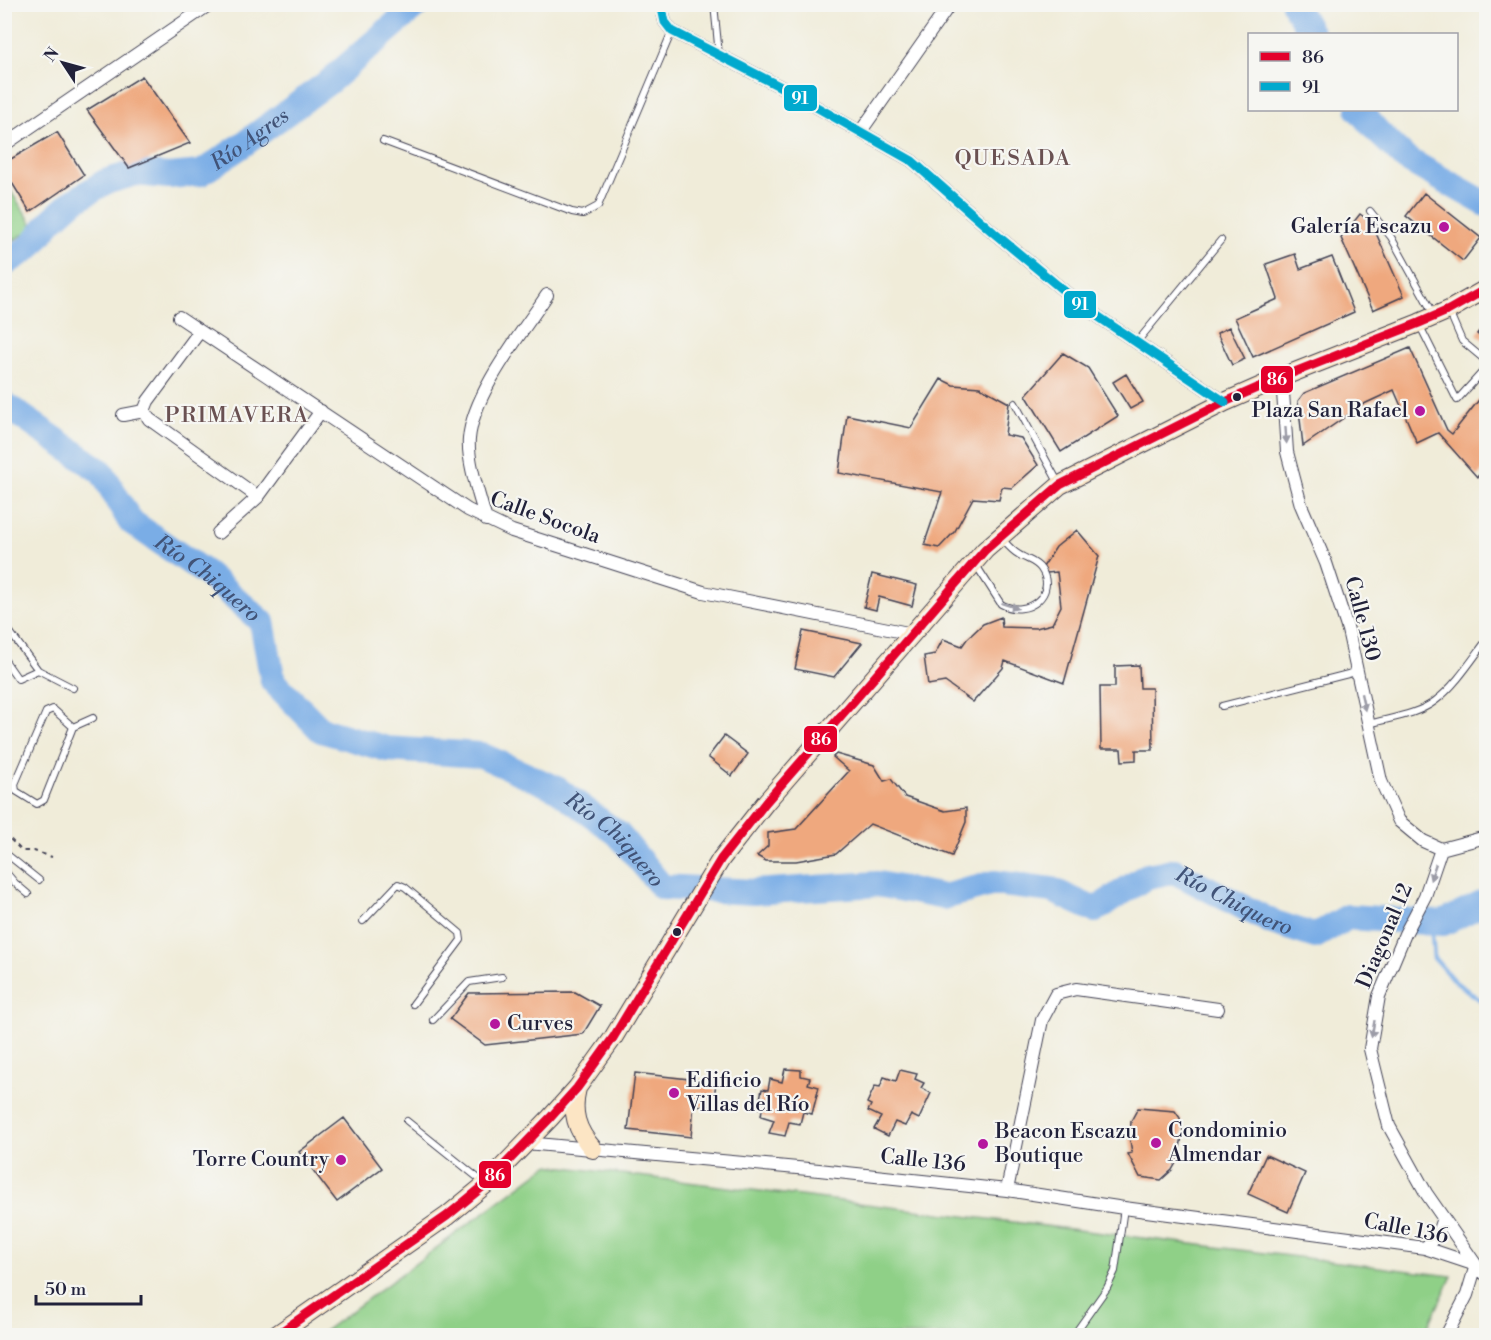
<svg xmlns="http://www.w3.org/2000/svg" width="1491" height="1340" font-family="'Libre Bodoni',serif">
<rect width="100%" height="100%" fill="#f6f6f2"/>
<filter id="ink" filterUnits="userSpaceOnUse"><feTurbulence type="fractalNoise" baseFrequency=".0167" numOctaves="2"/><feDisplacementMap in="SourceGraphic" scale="12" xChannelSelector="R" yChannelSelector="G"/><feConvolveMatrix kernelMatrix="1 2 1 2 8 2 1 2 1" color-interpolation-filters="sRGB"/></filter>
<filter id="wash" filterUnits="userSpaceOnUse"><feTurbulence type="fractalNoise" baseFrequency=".008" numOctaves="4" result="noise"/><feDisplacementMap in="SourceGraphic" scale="24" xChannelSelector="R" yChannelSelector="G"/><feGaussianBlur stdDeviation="1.35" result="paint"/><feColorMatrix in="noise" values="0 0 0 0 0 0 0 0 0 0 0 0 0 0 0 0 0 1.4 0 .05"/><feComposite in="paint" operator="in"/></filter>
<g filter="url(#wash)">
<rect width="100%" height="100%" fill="#f0ecd9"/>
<path fill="#8fd087" stroke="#587961" stroke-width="1.5" d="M 4,181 L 35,228 L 5,245 L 4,245 Z
M 548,1165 L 1452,1276 L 1424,1335 L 318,1336 Z"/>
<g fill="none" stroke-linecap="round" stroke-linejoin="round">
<path stroke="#7aade6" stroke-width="4.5" d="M 1431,923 L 1434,958 L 1454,981 L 1486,1004"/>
<g stroke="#7aade6" stroke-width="26">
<path d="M 1294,4 L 1311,34"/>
<path d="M 1359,110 L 1377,131 L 1406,159 L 1486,204"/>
<path id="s1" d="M 4,264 L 30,247 L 52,220 L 71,203 L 105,182 L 135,173 L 169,176 L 201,173 L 241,146 L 330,81 L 418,4"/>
<path id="s2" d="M 4,404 L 102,472 L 130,521 L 207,574 L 262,622 L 273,681 L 321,730 L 387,749 L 481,755 L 557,789 L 618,834 L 662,887 L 753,892 L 878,884 L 944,897 L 994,883 L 1052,890 L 1095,910 L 1147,876 L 1174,871 L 1272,922 L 1315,936 L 1348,917 L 1443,923 L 1486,902"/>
</g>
</g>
<g id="blocks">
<path fill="#efa87e" d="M 142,76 L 190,143 L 129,168 L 87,110 Z
M 57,132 L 84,175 L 30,212 L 4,170 L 4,163 Z
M 1424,193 L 1481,238 L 1463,261 L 1406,216 Z
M 1360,214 L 1371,222 L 1404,296 L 1373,310 L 1341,238 Z
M 1295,254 L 1300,269 L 1332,257 L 1354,312 L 1253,357 L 1235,318 L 1278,299 L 1266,264 Z
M 1486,322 L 1486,342 L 1477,334 Z
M 1229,327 L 1245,359 L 1232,365 L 1217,333 Z
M 1410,348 L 1447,430 L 1452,434 L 1486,391 L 1486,468 L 1477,477 L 1438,433 L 1417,443 L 1394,390 L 1364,404 L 1303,446 L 1298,401 L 1304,393 Z
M 1063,353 L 1088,368 L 1118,416 L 1061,452 L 1026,395 Z
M 1126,374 L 1143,402 L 1130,409 L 1113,382 Z
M 941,379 L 953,385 L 980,387 L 1009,403 L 1005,435 L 1021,438 L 1038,465 L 1012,488 L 1002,487 L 999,500 L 973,498 L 955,531 L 939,548 L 924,545 L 942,492 L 839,473 L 847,415 L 911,428 Z
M 1077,530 L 1099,556 L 1064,683 L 1005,661 L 1003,668 L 973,702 L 945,682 L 928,685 L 924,656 L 935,654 L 943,639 L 962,646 L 967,639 L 983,624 L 1001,617 L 1002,627 L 1036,628 L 1052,624 L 1061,606 L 1057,572 L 1047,573 L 1043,567 L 1056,547 Z
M 872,574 L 917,585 L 912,606 L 879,597 L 876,610 L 864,607 Z
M 803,631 L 862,643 L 834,677 L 795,669 Z
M 1139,665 L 1140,688 L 1152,688 L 1153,750 L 1136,750 L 1136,760 L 1122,761 L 1121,749 L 1101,749 L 1100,687 L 1115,687 L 1115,666 Z
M 724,736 L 748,754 L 732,776 L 708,757 Z
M 836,754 L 874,765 L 884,781 L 891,779 L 905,797 L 945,811 L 966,808 L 966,822 L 952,856 L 870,824 L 836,854 L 796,861 L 766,861 L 757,856 L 768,846 L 768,833 L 796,829 L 849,771 L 833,757 Z
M 575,992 L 600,1006 L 583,1034 L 485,1045 L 450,1019 L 469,993 Z
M 785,1069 L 801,1070 L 801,1076 L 810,1078 L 808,1084 L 819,1087 L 812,1114 L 803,1112 L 800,1124 L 789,1122 L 785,1136 L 769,1133 L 774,1120 L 761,1116 L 762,1109 L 758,1108 L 762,1089 L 768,1090 L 770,1079 L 782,1082 Z
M 900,1070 L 917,1074 L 915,1079 L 924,1083 L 921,1088 L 931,1093 L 919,1119 L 911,1115 L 905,1126 L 895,1122 L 888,1136 L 874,1129 L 881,1117 L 868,1111 L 871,1105 L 867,1103 L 875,1086 L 880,1087 L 884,1077 L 896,1081 Z
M 635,1073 L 716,1082 L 713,1107 L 694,1105 L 691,1137 L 628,1130 Z
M 1138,1108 L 1175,1111 L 1180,1118 L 1183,1131 L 1179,1153 L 1181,1154 L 1172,1170 L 1161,1180 L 1140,1177 L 1128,1154 L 1132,1153 L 1130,1140 L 1131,1121 Z
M 344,1118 L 382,1168 L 337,1202 L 299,1152 Z
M 1266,1155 L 1305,1173 L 1288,1212 L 1248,1194 Z"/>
</g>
</g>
<g filter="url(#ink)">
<use href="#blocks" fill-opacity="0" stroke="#414053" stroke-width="1.5"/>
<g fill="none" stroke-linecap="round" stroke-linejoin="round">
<defs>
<path id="lane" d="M 714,4 L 719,55
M 383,141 L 572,212 L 583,214 L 598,206 L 672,31
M 1370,211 L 1391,237 L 1433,313
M 1449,311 L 1462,341 L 1486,361
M 1419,324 L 1457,400 L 1486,368
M 1137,342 L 1221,240
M 1015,403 L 1058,482
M 976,565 L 1001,604 C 1028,619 1058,593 1041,569 C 1036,561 1025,559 1018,554 C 1011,550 1006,543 1001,538
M 4,624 L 38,670 L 18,679 L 4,659
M 38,670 L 73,688
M 1222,706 L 1356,672
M 1369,724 C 1389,718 1417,715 1435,701 C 1455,686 1471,661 1486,641
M 73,727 L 53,709 L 46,712 L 15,784 L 16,791 L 37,804 L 44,800 L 73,727 L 93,718
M 4,852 L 39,880
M 4,870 L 15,883 L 28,894
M 363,921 L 398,884 L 405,887 L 460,933 L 461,940 L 413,1004
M 433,1020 L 469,982 L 502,977
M 407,1121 L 483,1182
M 1073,1336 L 1107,1288 L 1115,1271 L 1124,1208"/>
<path id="street" d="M 661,4 L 665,22 L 672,31 L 781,87 L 912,161 L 994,233 L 1081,305 L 1225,402
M 861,131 L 950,4
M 4,145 L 210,4
M 179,317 L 468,510 L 512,531 L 703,592 L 913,634
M 200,331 L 148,401 L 144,411 L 149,419 L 258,497 L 321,411
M 1282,377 L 1287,452 L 1301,505 L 1326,563 L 1348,630 L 1381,781 L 1399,821 L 1423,841 L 1441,849
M 123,415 L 144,411
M 486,520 C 480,498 467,461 469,439 C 473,393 522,333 547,295
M 218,533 L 258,497
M 1441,849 L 1425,896 L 1405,934 L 1379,996 L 1370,1049 L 1389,1126 L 1426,1193 L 1476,1265
M 1441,849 L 1486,837
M 526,1143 L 819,1170 L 1007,1190 L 1124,1208 L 1425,1248 L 1476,1265 L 1486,1275
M 1007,1190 L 1042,1020 L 1056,994 L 1076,989 L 1218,1009
M 1425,1248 L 1437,1236 L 1443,1218
M 1446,1336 L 1467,1295 L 1476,1265"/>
<path id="secondary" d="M 577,1088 C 571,1112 576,1130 593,1149
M 275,1336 L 447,1216 L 486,1184 L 550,1118 L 577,1088 L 613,1038 L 721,859 L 766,802 L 985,550 L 1060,485 L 1225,402 L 1282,377 L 1419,323 L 1449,310 L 1486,289"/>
</defs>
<use href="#lane" stroke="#414053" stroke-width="8"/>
<use href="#street" stroke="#414053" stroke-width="14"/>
<use href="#secondary" stroke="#414053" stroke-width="20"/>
<path stroke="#414053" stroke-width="2" stroke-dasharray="4.5 4.5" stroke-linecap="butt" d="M 4,833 L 22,851 L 34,851 L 52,857"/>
<use href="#lane" stroke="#fff" stroke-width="6"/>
<use href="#street" stroke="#fff" stroke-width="12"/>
<use href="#secondary" stroke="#fce5c4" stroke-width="18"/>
<defs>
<path id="bus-1" d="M 275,1336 L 447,1216 L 486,1184 L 550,1118 L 577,1088 L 613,1038 L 721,859 L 766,802 L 985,550 L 1060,485 L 1225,402 L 1282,377 L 1419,323 L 1449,310 L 1486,289"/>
<path id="bus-2" d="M 661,4 L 665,22 L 672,31 L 781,87 L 912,161 L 994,233 L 1081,305 L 1225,402"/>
</defs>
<use href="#bus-1" stroke="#f6f6f2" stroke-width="14"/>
<use href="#bus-2" stroke="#f6f6f2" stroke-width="14"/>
<use href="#bus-1" stroke="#e4002b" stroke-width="9"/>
<use href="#bus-2" stroke="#00a9ce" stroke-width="9"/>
</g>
<defs><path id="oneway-solid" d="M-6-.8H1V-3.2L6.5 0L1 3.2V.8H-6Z" transform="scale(1.5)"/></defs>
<g fill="#9c9ca7">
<use href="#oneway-solid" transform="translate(1286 435) rotate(86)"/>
<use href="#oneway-solid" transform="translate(1010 606) rotate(18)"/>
<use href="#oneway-solid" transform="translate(1363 702) rotate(77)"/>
<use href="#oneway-solid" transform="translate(1433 872) rotate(109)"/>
<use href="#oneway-solid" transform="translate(1373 1029) rotate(100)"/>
</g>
</g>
<g fill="#b5179e" stroke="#f6f6f2" stroke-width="2">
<circle cx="1444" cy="227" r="6"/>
<circle cx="1420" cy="411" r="6"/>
<circle cx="495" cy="1024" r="6"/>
<circle cx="674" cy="1093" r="6"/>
<circle cx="1156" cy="1143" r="6"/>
<circle cx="983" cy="1144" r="6"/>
<circle cx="341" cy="1160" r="6"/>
</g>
<g fill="#22223b" stroke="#f6f6f2" stroke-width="2">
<circle cx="1237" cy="397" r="5"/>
<circle cx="677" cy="932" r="5"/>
</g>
<g text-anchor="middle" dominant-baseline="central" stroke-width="4.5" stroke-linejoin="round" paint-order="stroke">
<g font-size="21" fill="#22223b" stroke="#f6f6f2" text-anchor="start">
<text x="1432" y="227" text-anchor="end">Galería Escazu</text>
<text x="1408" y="411" text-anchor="end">Plaza San Rafael</text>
<text x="507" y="1024">Curves</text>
<text x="686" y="1081">Edificio<tspan x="686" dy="24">Villas del Río</tspan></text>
<text x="1168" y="1131">Condominio<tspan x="1168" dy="24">Almendar</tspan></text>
<text x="995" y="1132">Beacon Escazu<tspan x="995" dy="24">Boutique</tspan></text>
<text x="329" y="1160" text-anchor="end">Torre Country</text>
</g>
<g font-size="21" fill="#22223b" stroke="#f6f6f2">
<text transform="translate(545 518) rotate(20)">Calle Socola</text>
<text transform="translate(1362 619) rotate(75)">Calle 130</text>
<text transform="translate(1385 936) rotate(-67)">Diagonal 12</text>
<text transform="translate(923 1161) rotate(6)">Calle 136</text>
<text transform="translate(1406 1229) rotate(11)">Calle 136</text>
</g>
<g font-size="22" font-style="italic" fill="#415377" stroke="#f6f6f2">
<text stroke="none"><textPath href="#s1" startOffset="288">Río Agres</textPath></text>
<text stroke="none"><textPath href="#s2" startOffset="272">Río Chiquero</textPath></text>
<text stroke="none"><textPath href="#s2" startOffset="794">Río Chiquero</textPath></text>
<text stroke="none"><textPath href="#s2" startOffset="1460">Río Chiquero</textPath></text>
</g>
<g font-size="22" letter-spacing="1.5" fill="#6a5152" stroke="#f6f6f2">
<text x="1013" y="158">QUESADA</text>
<text x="237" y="415">PRIMAVERA</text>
</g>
</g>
<g stroke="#f6f6f2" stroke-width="2">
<rect x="783" y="84" width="35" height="28" rx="6" fill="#00a9ce"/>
<rect x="1063" y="290" width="34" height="29" rx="6" fill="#00a9ce"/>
<rect x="1260" y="365" width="34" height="29" rx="6" fill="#e4002b"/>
<rect x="803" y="725" width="35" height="28" rx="6" fill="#e4002b"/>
<rect x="478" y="1160" width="34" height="29" rx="6" fill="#e4002b"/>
</g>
<g font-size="16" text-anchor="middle" font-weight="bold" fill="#fff">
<text x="800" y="104">91</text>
<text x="1080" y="310">91</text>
<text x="1277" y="385">86</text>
<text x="821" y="745">86</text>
<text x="495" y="1181">86</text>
</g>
<rect width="1491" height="1340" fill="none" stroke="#f6f6f2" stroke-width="24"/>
<rect x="1248" y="33" width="210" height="78" fill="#f6f6f2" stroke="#a1a1a9" stroke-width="1.5"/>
<rect x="1260" y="52" width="30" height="9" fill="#e4002b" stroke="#a1a1a9" stroke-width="1.5"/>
<text x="1302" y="63" font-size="18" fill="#22223b">86</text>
<rect x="1260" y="82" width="30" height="9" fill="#00a9ce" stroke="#a1a1a9" stroke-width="1.5"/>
<text x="1302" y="93" font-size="18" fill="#22223b">91</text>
<g transform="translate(63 63) rotate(306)" stroke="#f6f6f2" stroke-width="4.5" paint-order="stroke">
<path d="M0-4.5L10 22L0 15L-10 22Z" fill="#22223b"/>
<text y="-9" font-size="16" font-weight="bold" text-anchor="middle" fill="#22223b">N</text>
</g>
<path d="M36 1295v9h105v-9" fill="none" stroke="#22223b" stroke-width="3"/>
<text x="45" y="1295" font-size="18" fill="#22223b" stroke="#f6f6f2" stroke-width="4.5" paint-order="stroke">50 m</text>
</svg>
